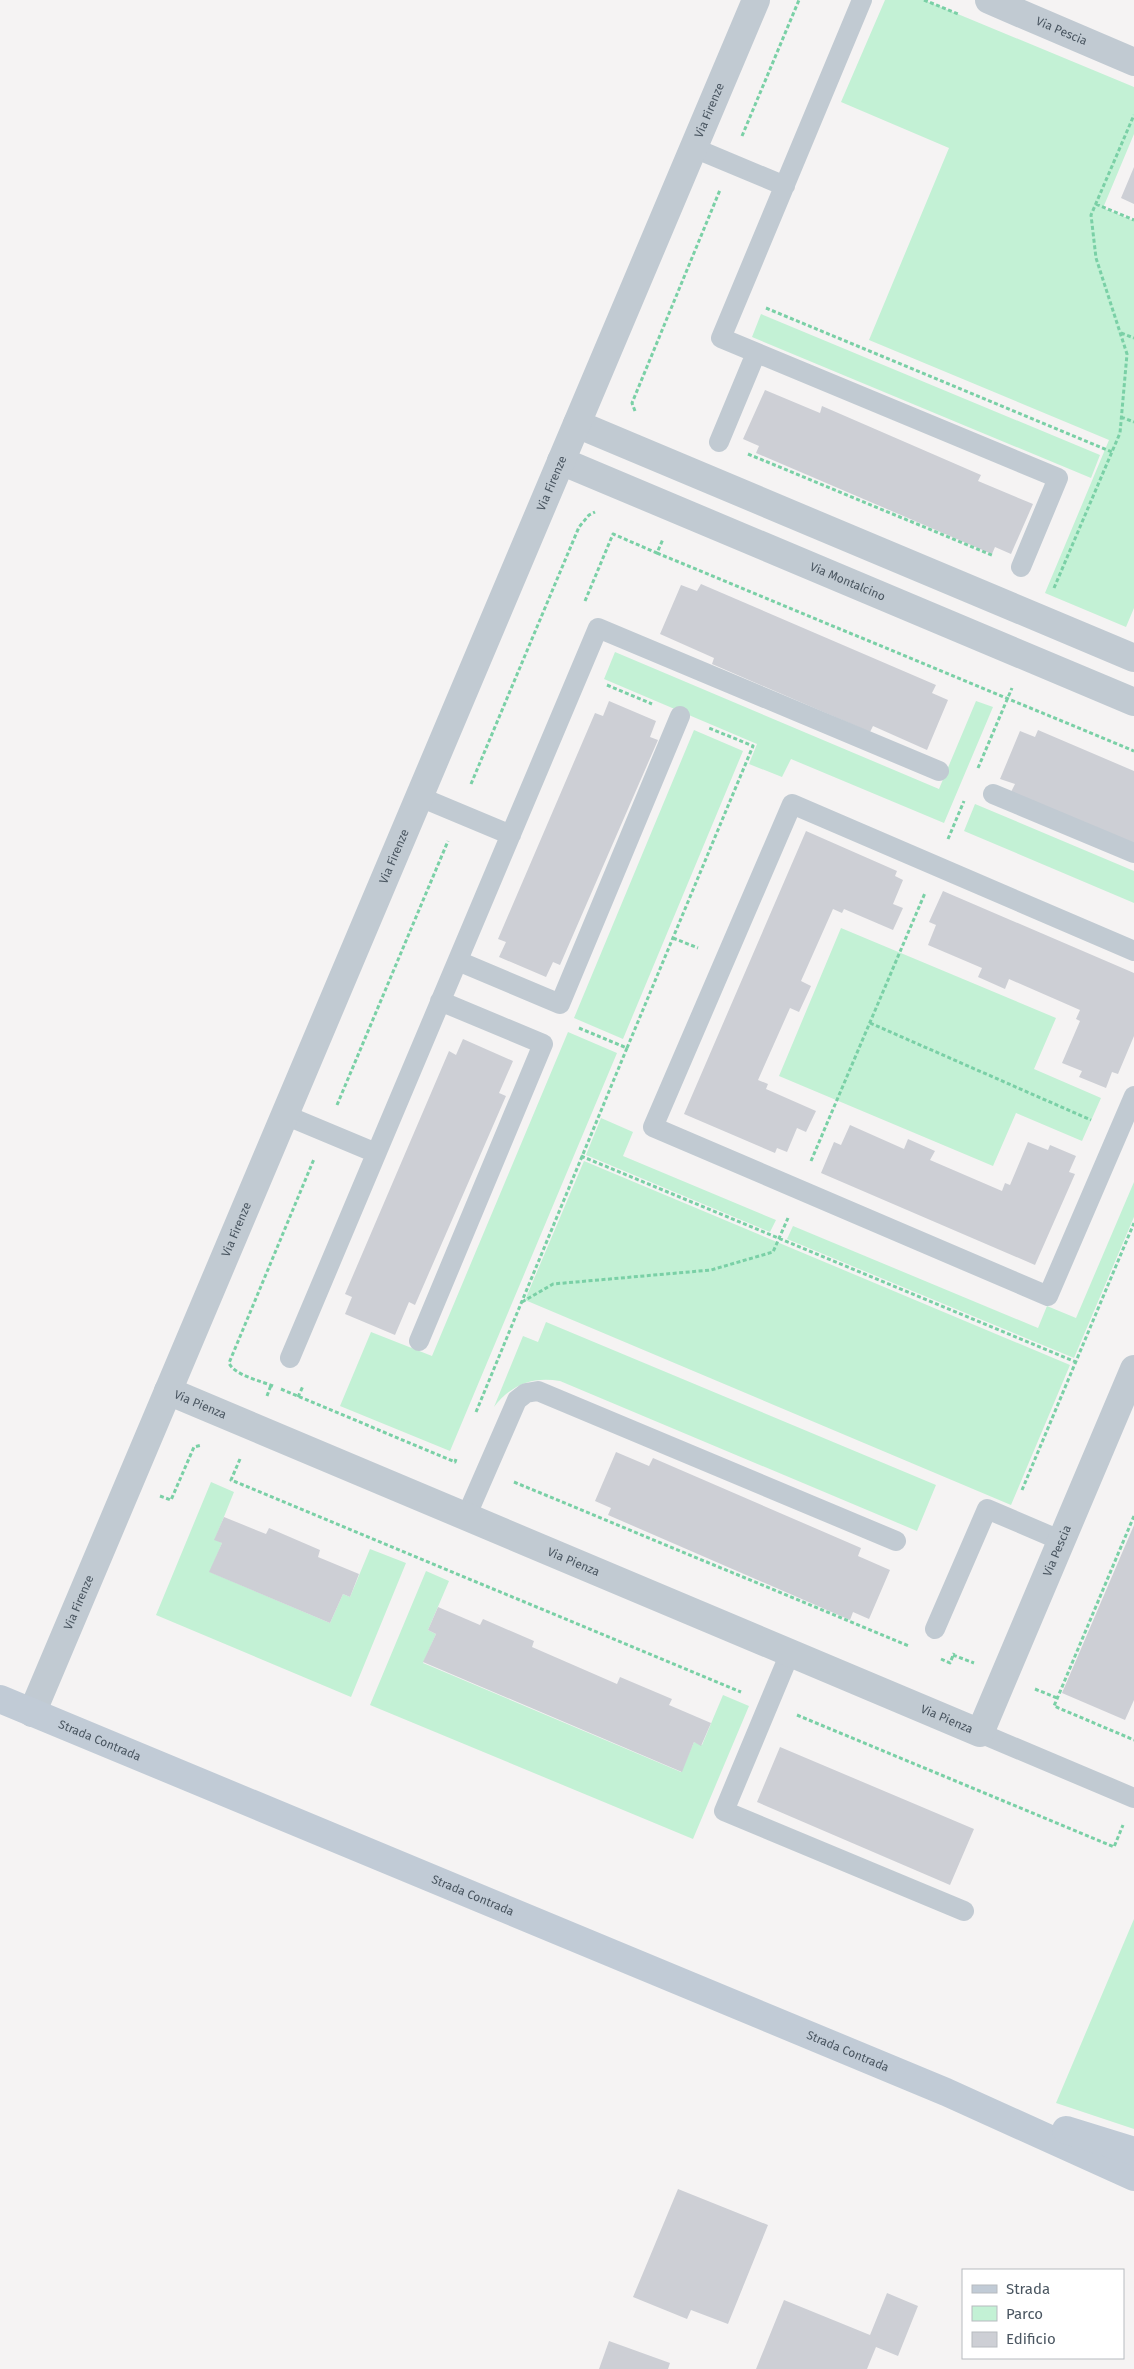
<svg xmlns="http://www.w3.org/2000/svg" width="1134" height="2369" font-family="'Fira Sans',sans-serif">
<rect width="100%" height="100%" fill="#f5f3f3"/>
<path fill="#c3f1d5" d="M 885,0 L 924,0 L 1134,87 L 1134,134 L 1103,208 L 1134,221 L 1134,608 L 1126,627 L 1045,593 L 1109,440 L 869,340 L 949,148 L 841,102 Z
M 761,314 L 1100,455 L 1091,478 L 752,337 Z
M 615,652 L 939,789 L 976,701 L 993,707 L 944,823 L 791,759 L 782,777 L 749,764 L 757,744 L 604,679 Z
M 694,730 L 743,751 L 623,1039 L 574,1018 Z
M 975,804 L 1134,871 L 1134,903 L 964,831 Z
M 841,928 L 1056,1018 L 1034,1069 L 1101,1098 L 1082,1141 L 1016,1113 L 993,1166 L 779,1076 Z
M 568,1032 L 617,1053 L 450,1451 L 340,1406 L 371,1332 L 432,1356 Z
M 601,1118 L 633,1132 L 623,1156 L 776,1220 L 770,1232 L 586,1155 Z
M 584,1161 L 1070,1365 L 1011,1505 L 525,1300 Z
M 1134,1182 L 1134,1217 L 1074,1358 L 787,1239 L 793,1226 L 1038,1328 L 1047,1306 L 1076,1318 Z
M 546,1322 L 936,1485 L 917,1531 L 560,1381 C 532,1376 511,1385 494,1407 L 523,1336 L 538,1342 Z
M 211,1482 L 234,1492 L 215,1539 L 222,1543 L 210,1572 L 330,1623 L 343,1594 L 350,1597 L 370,1549 L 406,1563 L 351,1697 L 156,1615 Z
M 426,1571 L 449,1581 L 428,1630 L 436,1634 L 423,1663 L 681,1772 L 694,1742 L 702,1745 L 723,1695 L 749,1706 L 693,1839 L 370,1705 Z
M 1134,1919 L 1134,2129 L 1056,2103 Z"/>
<path fill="#cdcfd5" d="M 1134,167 L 1134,204 L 1121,198 Z
M 765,390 L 820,413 L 822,406 L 981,475 L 978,481 L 1033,504 L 1011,554 L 995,547 L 992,554 L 756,453 L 759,446 L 743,439 Z
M 701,584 L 936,685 L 932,693 L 948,700 L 927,750 L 873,726 L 870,732 L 712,664 L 714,658 L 660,634 L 681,585 L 697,591 Z
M 609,701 L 656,721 L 650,737 L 658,740 L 560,965 L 553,962 L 546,977 L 499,957 L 506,942 L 498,939 L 595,713 L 603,716 Z
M 1038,730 L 1134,771 L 1134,845 L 1011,792 L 1015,784 L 1000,779 L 1020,731 L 1035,737 Z
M 806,831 L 897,871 L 895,876 L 903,880 L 893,904 L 903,908 L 893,930 L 844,909 L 842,913 L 833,909 L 801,981 L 811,986 L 799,1012 L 790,1008 L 758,1080 L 768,1084 L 766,1089 L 816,1111 L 806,1132 L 797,1128 L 787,1152 L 777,1148 L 775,1153 L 684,1114 Z
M 943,891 L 1134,973 L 1134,1036 L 1118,1074 L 1112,1072 L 1106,1088 L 1079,1077 L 1082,1071 L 1062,1063 L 1080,1021 L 1076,1019 L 1080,1010 L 1009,979 L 1005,989 L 978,977 L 982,968 L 928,945 L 936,925 L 929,922 Z
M 463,1039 L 513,1061 L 499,1093 L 506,1096 L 415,1305 L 409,1302 L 395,1335 L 345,1314 L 352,1297 L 345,1294 L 449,1051 L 456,1055 Z
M 850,1125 L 904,1149 L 908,1139 L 935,1151 L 930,1160 L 1002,1191 L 1005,1183 L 1010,1185 L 1028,1142 L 1048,1150 L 1050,1145 L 1076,1156 L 1069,1172 L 1075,1174 L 1035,1265 L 821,1173 L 834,1142 L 841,1145 Z
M 616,1452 L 649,1466 L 653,1458 L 861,1548 L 858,1556 L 890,1570 L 869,1619 L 853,1612 L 850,1620 L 608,1515 L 611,1508 L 595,1501 Z
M 224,1517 L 266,1534 L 269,1528 L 320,1550 L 318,1557 L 359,1574 L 350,1597 L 343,1594 L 330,1623 L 209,1572 L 222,1543 L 214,1540 Z
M 1134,1525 L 1134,1700 L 1125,1720 L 1062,1693 Z
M 438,1607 L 480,1625 L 483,1619 L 534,1641 L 532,1647 L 617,1684 L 620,1677 L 672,1699 L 669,1705 L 711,1723 L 701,1746 L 694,1742 L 682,1772 L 423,1662 L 436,1634 L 428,1630 Z
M 780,1747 L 974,1829 L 950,1885 L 757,1802 Z
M 678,2189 L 768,2225 L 728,2324 L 691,2310 L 687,2319 L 633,2297 Z
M 887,2293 L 918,2306 L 898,2356 L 876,2347 L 867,2369 L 756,2369 L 784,2300 L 870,2335 Z
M 609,2341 L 670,2363 L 668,2369 L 599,2369 Z"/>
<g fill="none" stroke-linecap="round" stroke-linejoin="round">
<path stroke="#7ad0a6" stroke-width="3" stroke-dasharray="4 2.5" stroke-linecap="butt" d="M 924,0 L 958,14
M 742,136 L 799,0
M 1096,204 L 1134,220
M 766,308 L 1112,452
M 1121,333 L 1134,338
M 635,411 L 632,403 L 720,190
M 1121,417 L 1134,422
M 748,454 L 994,556
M 657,553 L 1134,751
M 1054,588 L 1120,433 L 1127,354 L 1096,258 L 1091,215 L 1134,115
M 585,601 L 613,534 L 657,553 L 663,539
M 607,685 L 652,704
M 978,768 L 1012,688
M 471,784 L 579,527 L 589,515 L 595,512
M 948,839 L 964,801
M 673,938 L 698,948
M 870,1023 L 1091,1120
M 579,1028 L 627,1048 L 753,746 L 709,728
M 337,1105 L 448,841
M 581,1156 L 1076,1362
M 811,1161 L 925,893
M 522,1302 L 553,1284 L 711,1270 L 773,1252 L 788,1218
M 273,1386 C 261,1381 234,1375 229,1363 L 314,1159
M 281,1389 L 455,1462 L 456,1459
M 267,1396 L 271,1385
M 298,1397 L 303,1386
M 476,1412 L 627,1048
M 240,1459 L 231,1480 L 741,1692
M 514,1482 L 909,1646
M 1022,1490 L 1134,1223
M 160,1496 L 171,1500 L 194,1447 L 202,1445
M 1134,1516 L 1054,1706 L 1134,1740
M 953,1655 L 974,1663
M 941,1659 L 950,1663 L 954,1653
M 1035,1689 L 1057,1698
M 797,1715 L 1114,1847 L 1123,1825"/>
<path stroke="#c1cad2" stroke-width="20" d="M 862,0 L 721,338 L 1058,478 L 1021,567
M 694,148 L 785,186
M 719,442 L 756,353
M 993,794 L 1134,853
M 420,797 L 511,835
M 1134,951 L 792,804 L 653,1127 L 1048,1296 L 1134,1096
M 458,961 L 560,1004 L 680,716
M 285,1115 L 376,1153
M 419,1341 L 543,1044 L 440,1001
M 290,1358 L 598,628 L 939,771
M 466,1517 L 517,1400 L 526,1393 L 538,1391 L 896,1541
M 935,1629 L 987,1509 L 1062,1541
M 790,1653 L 724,1811 L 964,1911
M 980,1733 L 1134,1798"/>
<g stroke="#c1cad2" stroke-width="28">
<path id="s1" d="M 989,0 L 1134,62"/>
<path d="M 577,424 L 1134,658"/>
<path id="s2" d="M 561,461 L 1134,702"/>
<path id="s3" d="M 168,1391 L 980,1733 L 1134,1369"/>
<path id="s4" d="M 32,1713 L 756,0"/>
</g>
<g stroke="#c1cbd6" stroke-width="28">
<path id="s5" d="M 0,1699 L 946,2092 L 1134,2177"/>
<path d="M 1066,2130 L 1134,2151"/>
</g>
</g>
<g text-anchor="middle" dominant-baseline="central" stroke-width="5" stroke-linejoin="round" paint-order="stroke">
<g font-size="12" fill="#4a5661" stroke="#fff">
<text stroke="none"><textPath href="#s1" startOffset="79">Via Pescia</textPath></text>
<text stroke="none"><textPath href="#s4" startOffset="1740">Via Firenze</textPath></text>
<text stroke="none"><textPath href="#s4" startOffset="1335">Via Firenze</textPath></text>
<text stroke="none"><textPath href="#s2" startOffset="311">Via Montalcino</textPath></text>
<text stroke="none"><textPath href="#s4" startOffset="930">Via Firenze</textPath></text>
<text stroke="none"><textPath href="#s4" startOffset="525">Via Firenze</textPath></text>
<text stroke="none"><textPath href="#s3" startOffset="35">Via Pienza</textPath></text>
<text stroke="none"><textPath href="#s3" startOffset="1079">Via Pescia</textPath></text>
<text stroke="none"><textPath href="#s3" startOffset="440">Via Pienza</textPath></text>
<text stroke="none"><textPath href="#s4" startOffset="120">Via Firenze</textPath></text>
<text stroke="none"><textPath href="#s3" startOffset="845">Via Pienza</textPath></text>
<text stroke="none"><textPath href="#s5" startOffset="108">Strada Contrada</textPath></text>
<text stroke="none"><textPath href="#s5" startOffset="512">Strada Contrada</textPath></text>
<text stroke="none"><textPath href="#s5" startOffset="918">Strada Contrada</textPath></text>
</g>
</g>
<rect x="962" y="2269" width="162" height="90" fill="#ffffff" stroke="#b7bbc0"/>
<rect x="972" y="2285" width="25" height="8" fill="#c1cbd6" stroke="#b7bbc0"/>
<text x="1006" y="2294" font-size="15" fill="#4a5661">Strada</text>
<rect x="972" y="2306" width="25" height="15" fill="#c3f1d5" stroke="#b7bbc0"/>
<text x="1006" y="2319" font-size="15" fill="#4a5661">Parco</text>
<rect x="972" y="2332" width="25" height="15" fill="#cdcfd5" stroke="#b7bbc0"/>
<text x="1006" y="2344" font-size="15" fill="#4a5661">Edificio</text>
</svg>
